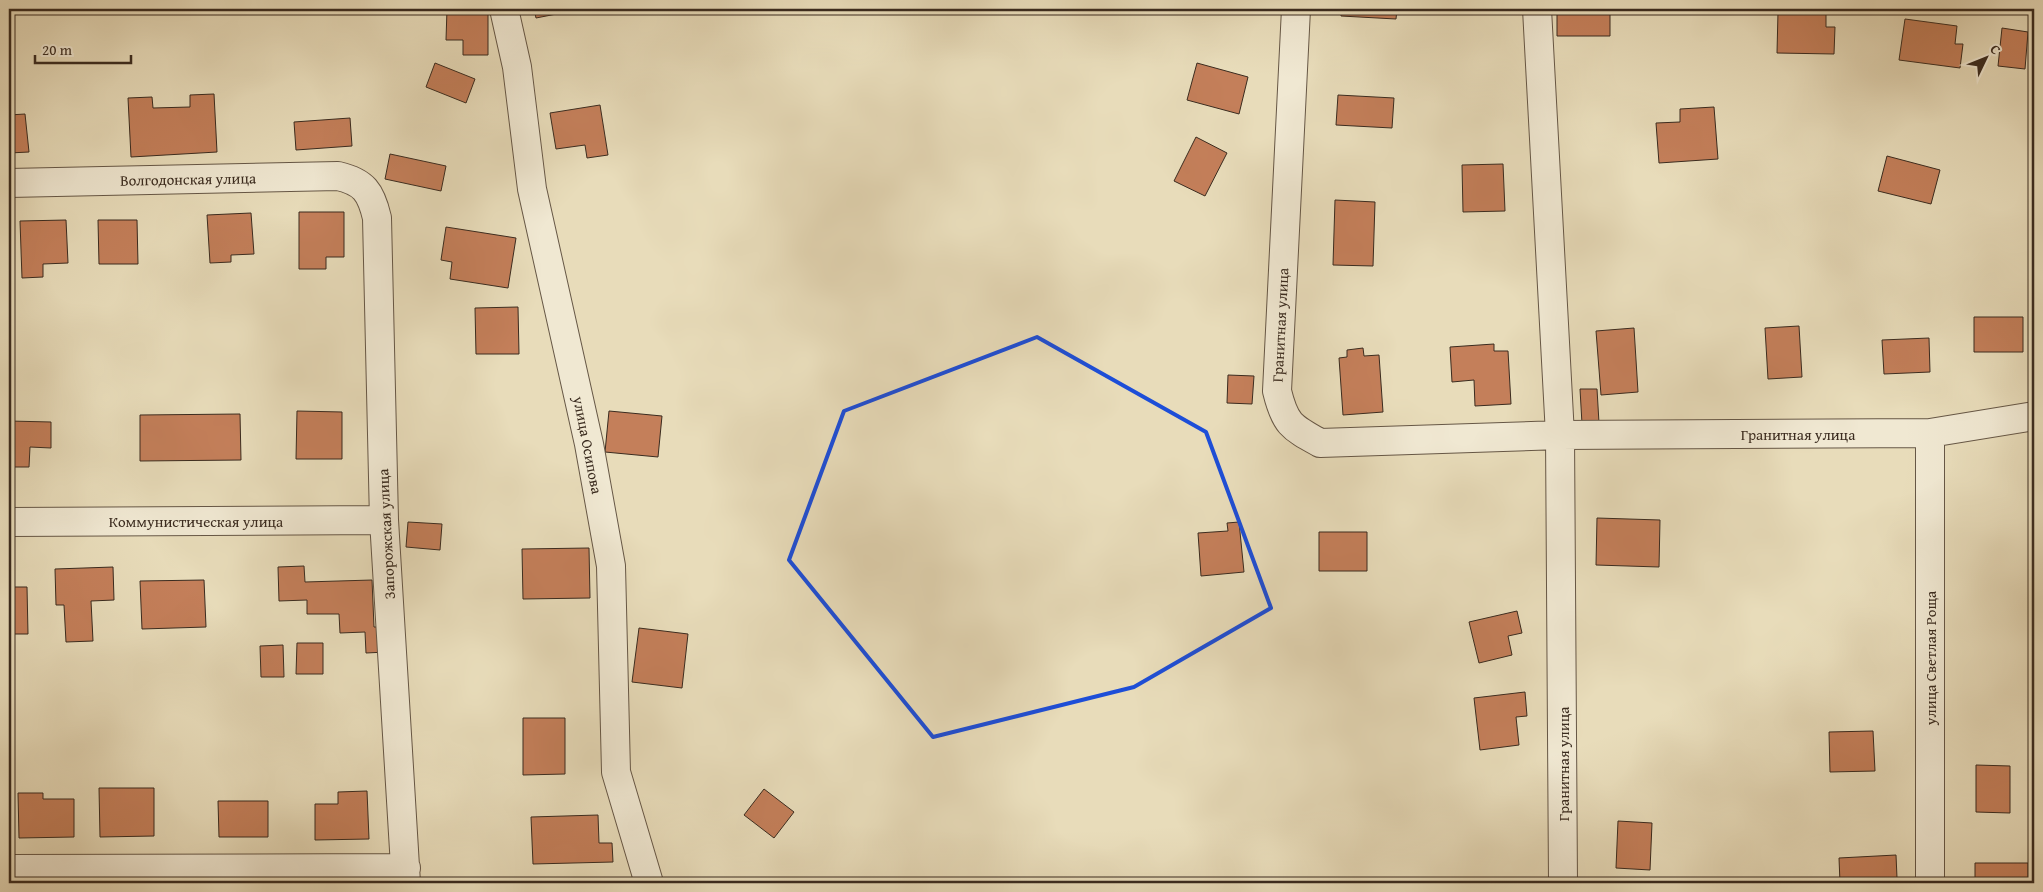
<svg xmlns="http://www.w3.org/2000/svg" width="2043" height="892" font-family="'Gentium Book Plus',serif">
<rect width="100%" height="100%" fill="#e8dcba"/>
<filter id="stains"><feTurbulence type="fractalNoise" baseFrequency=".004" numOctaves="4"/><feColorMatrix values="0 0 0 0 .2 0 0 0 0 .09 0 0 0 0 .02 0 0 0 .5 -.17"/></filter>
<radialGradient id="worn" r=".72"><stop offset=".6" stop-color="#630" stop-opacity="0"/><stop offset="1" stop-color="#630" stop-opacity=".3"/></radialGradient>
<path fill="#c47f5a" stroke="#3a2b1f" d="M 447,9 L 488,9 L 488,55 L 463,55 L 463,40 L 446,40 Z
M 534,9 L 582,9 L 536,18 Z
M 1341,9 L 1397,9 L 1396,19 L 1341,16 Z
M 1557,9 L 1610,9 L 1610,36 L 1557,36 Z
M 1778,12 L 1826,13 L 1826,27 L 1835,27 L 1834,54 L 1777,53 Z
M 1905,19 L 1957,26 L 1955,44 L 1963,44 L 1960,68 L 1899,60 Z
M 2002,28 L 2028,32 L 2025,69 L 1998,66 Z
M 435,63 L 475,79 L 466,103 L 426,87 Z
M 1197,63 L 1248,77 L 1239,114 L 1187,100 Z
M 214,94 L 217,152 L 131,157 L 128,98 L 152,97 L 153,108 L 190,107 L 190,95 Z
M 1338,95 L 1394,98 L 1392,128 L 1336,125 Z
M 600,105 L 608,155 L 587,158 L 585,145 L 556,149 L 550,113 Z
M 1714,107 L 1718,159 L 1659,163 L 1656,123 L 1680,122 L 1680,109 Z
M 25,114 L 29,152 L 9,153 L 9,115 Z
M 350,118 L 352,146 L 296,150 L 294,122 Z
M 1196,137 L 1227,153 L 1205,196 L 1174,181 Z
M 390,154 L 446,166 L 441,191 L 385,179 Z
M 1887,156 L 1940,170 L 1931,204 L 1878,191 Z
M 1503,164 L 1505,211 L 1463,212 L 1462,165 Z
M 1335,200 L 1375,202 L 1373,266 L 1333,265 Z
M 299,212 L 344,212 L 344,257 L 326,257 L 326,269 L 299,269 Z
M 251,213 L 254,254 L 231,255 L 231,262 L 210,263 L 207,215 Z
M 66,220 L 68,263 L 43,264 L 43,277 L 22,278 L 20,221 Z
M 98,220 L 137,220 L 138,264 L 99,264 Z
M 446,227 L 516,238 L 508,288 L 450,279 L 452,262 L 441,260 Z
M 518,307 L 519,354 L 476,354 L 475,308 Z
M 1974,317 L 2023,317 L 2023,352 L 1974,352 Z
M 1799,326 L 1802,377 L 1768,379 L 1765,328 Z
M 1634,328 L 1638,392 L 1601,395 L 1596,331 Z
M 1929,338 L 1930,372 L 1884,374 L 1882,340 Z
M 1494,344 L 1494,351 L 1508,351 L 1511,404 L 1475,406 L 1474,380 L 1452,382 L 1450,347 Z
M 1363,348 L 1364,356 L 1379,355 L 1383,412 L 1343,415 L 1339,358 L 1347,357 L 1347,350 Z
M 1228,375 L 1254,376 L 1252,404 L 1227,403 Z
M 1580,389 L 1597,389 L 1599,423 L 1582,424 Z
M 297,411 L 342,412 L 342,459 L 296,459 Z
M 609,411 L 662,416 L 658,457 L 605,452 Z
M 240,414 L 241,460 L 140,461 L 140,415 Z
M 9,421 L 51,422 L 51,448 L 30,447 L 29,467 L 9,467 Z
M 1597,518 L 1660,520 L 1659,567 L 1596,565 Z
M 408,522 L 442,524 L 440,550 L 406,547 Z
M 1239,522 L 1244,572 L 1201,576 L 1198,533 L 1228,531 L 1227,523 Z
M 1319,532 L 1367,532 L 1367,571 L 1319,571 Z
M 589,548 L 590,598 L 523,599 L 522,549 Z
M 304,566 L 305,582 L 372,580 L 374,627 L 384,627 L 386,652 L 366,653 L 365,632 L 340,633 L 339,614 L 307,614 L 307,600 L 279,601 L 278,567 Z
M 113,567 L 114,600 L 91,601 L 93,641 L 66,642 L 64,605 L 56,605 L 55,569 Z
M 204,580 L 206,627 L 142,629 L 140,581 Z
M 9,587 L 27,587 L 28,634 L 9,634 Z
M 1517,611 L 1522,633 L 1508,636 L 1512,655 L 1479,663 L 1469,622 Z
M 639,628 L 688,634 L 682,688 L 632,682 Z
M 297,643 L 323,643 L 323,674 L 296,674 Z
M 283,645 L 284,677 L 261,677 L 260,646 Z
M 1525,692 L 1527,716 L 1516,717 L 1519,745 L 1480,750 L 1474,698 Z
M 523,718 L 565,718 L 565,774 L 523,775 Z
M 1873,731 L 1875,771 L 1830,772 L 1829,732 Z
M 1976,765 L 2010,766 L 2010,813 L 1976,812 Z
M 99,788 L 154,788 L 154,836 L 100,837 Z
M 764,789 L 794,812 L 774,838 L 744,815 Z
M 367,791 L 369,839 L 315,840 L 315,804 L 338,804 L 338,792 Z
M 18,793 L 43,793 L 43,799 L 74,799 L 74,837 L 19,838 Z
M 218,801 L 268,801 L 268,837 L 219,837 Z
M 598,815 L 599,843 L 612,843 L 613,862 L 533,864 L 531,817 Z
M 1618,821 L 1652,823 L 1650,870 L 1616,868 Z
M 1896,855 L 1897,878 L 1875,879 L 1875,883 L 1840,883 L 1839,858 Z
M 1975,863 L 2028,863 L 2028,883 L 1975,883 Z
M 1467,880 L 1516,881 L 1516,883 L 1467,883 Z"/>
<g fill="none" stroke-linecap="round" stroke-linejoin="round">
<defs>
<path id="minor" d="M 504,9 L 517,67 L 532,189 L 589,444 L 611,566 L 616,772 L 649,883
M 1296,9 L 1277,391 C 1285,424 1291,427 1320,443 L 1560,435 L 1930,433 L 2034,416
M 1537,9 L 1560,435 L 1563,883
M 9,183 L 338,176 C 364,182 371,192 377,218 L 384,520 L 406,883
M 1930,433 L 1930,883
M 9,522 L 384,520
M 9,869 L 406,868"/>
</defs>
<use href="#minor" stroke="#665746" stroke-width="30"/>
<use href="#minor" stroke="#f0e8d2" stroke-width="28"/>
</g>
<path fill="none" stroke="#1d4ed8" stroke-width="4" stroke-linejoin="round" d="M 1037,337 L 1206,432 L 1271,608 L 1134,687 L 933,737 L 789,560 L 844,411 Z"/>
<g text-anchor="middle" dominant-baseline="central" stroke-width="4.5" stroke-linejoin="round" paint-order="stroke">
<g font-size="15" fill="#3a2b1f" stroke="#f0e8d2">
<text transform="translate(188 179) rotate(-1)">Волгодонская улица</text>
<text transform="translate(1280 325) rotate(-87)">Гранитная улица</text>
<text x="1798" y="434">Гранитная улица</text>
<text transform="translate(588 445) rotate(79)">улица Осипова</text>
<text x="196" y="521">Коммунистическая улица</text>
<text transform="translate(386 534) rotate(-93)">Запорожская улица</text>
<text transform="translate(1930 658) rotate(-90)">улица Светлая Роща</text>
<text transform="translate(1563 764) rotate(-90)">Гранитная улица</text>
</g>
</g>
<rect width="2043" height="892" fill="none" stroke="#e8dcba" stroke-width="30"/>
<rect x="10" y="10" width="2023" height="872" fill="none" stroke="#3a2b1f" stroke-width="2.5"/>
<rect x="15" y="15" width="2013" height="862" fill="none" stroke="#3a2b1f"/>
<g transform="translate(1986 58) rotate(47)" stroke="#f0e8d2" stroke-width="4" paint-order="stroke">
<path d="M0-4L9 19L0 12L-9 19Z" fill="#3a2b1f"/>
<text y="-8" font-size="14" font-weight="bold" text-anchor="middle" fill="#3a2b1f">С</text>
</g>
<path d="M35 55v8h96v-8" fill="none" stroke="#3a2b1f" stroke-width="2.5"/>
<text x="42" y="55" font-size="15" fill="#3a2b1f" stroke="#f0e8d2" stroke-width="4" paint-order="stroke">20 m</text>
<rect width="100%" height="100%" filter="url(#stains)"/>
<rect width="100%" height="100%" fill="url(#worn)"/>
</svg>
